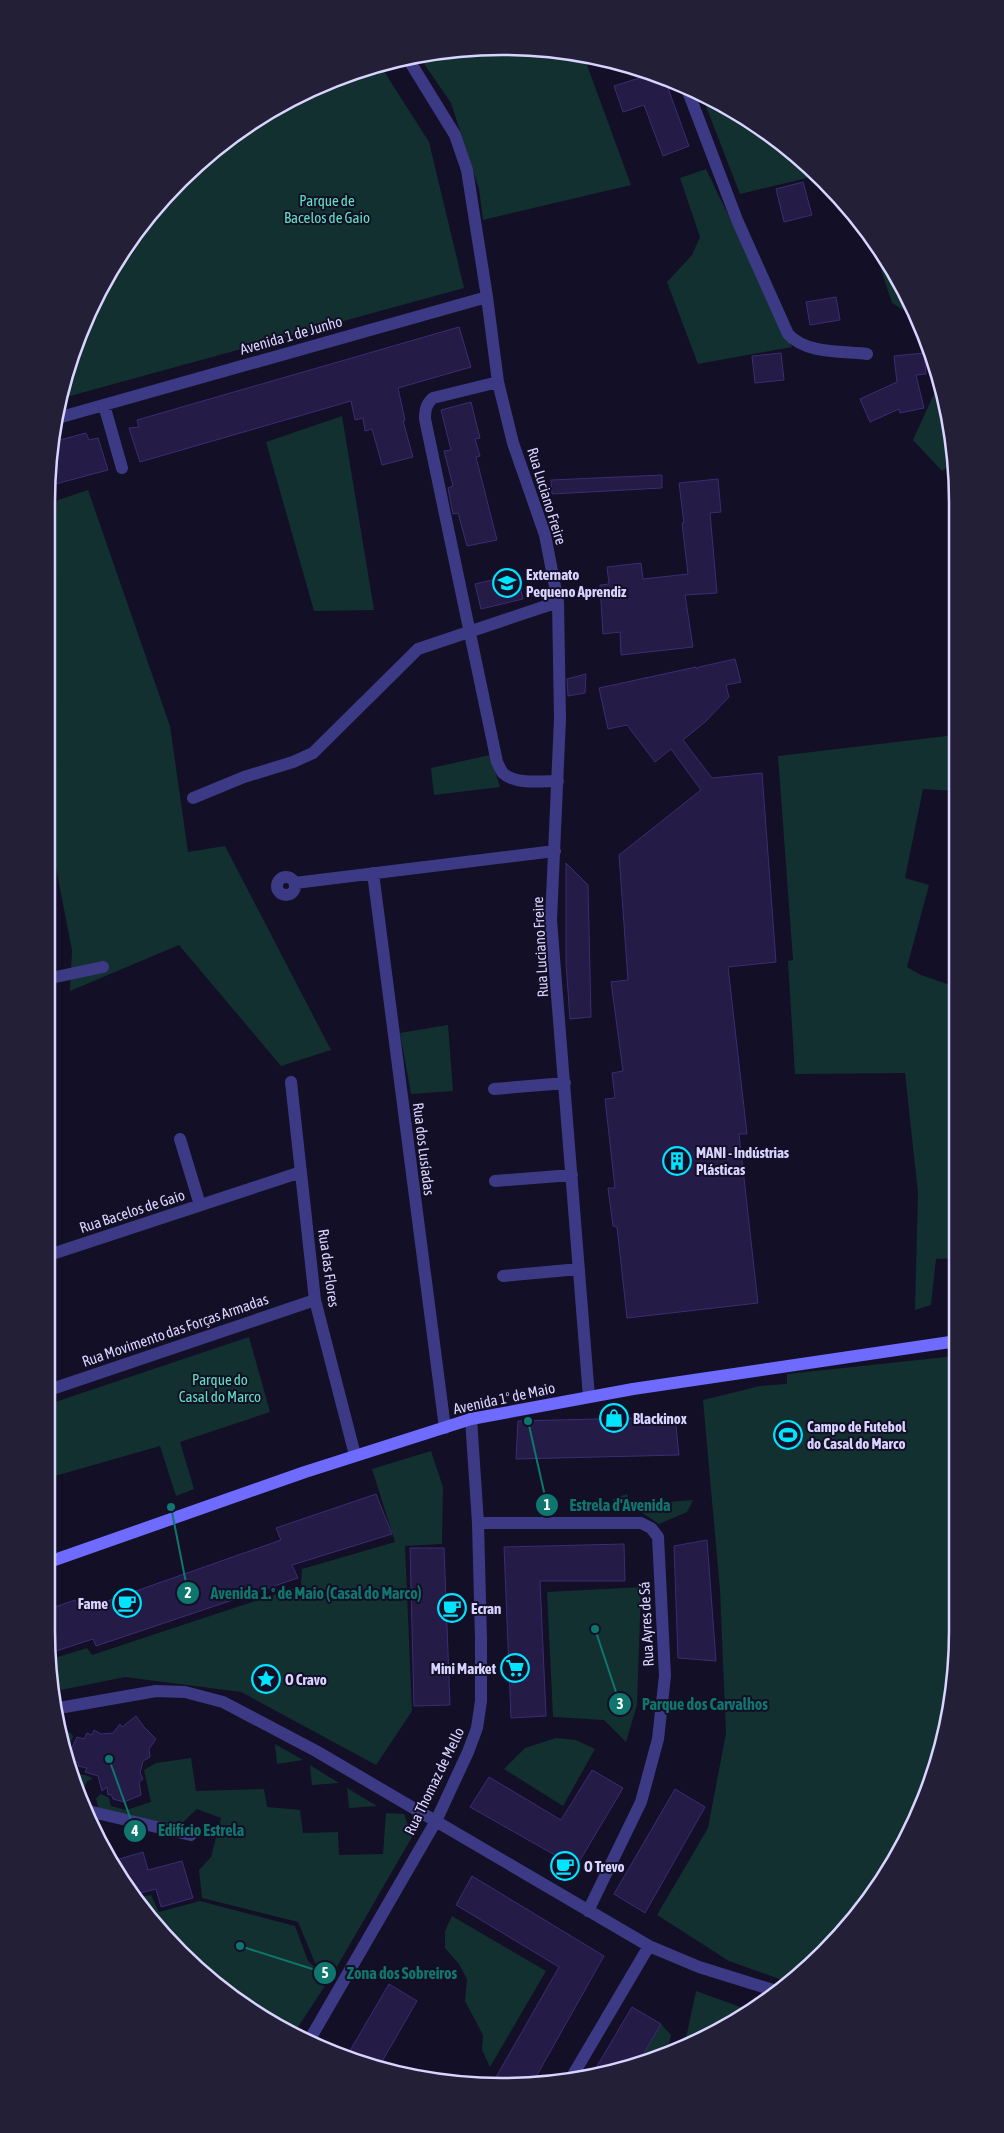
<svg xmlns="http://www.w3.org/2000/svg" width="1004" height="2133" font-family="'Asap Condensed',sans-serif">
<rect width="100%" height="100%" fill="#130f26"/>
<path fill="#12302f" d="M 502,46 L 583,54 L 631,185 L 483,220 L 479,189 L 451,103 L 418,55 Z
M 380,65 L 429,142 L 464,288 L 59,399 L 81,328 L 123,249 L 180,180 L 249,123 L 327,81 Z
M 702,96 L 779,140 L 815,176 L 740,194 Z
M 706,169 L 792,347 L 698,364 L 667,282 L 692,255 L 700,237 L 680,178 Z
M 870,236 L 918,319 L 892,303 Z
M 938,385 L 954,442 L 954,462 L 942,471 L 913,440 Z
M 342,416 L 374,610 L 314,611 L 266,442 Z
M 88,490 L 170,726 L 188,852 L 225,846 L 331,1050 L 281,1066 L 179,945 L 70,991 L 72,950 L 48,827 L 46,828 L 46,504 Z
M 955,735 L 955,791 L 923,789 L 905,878 L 929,885 L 907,967 L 921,975 L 956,987 L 957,1258 L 936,1259 L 931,1305 L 915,1310 L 918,1193 L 905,1073 L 795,1074 L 788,961 L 793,960 L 778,756 Z
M 490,755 L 500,787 L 434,795 L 431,768 Z
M 448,1025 L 453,1091 L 411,1094 L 400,1033 Z
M 249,1337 L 270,1412 L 180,1442 L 194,1489 L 176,1496 L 160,1446 L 55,1476 L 46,1443 L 46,1405 Z
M 957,1353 L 958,1631 L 949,1720 L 923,1805 L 844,1932 L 785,1981 L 729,1961 L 657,1915 L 708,1828 L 726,1733 L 720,1590 L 703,1400 L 760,1386 L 787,1384 L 787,1374 L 946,1357 Z
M 431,1451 L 443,1487 L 442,1544 L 405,1546 L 412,1711 L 376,1765 L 241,1692 L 125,1677 L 56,1691 L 51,1659 L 87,1648 L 92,1655 L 301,1586 L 302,1569 L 395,1542 L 372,1469 Z
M 627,1494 L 630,1505 L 693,1500 L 687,1512 L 659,1524 L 641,1512 L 612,1505 L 613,1499 Z
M 641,1587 L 637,1705 L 626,1742 L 604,1720 L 553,1717 L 547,1592 Z
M 70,1732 L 73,1736 C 70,1747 63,1763 74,1771 C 79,1775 87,1774 93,1779 L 87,1781 L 85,1788 L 70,1776 L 63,1734 Z
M 556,1738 L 576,1740 L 595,1749 L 563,1806 L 504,1769 L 525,1748 Z
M 275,1744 L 303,1760 L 277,1764 Z
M 191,1758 L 196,1791 L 264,1789 L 267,1807 L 300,1810 L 303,1833 L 338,1832 L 339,1855 L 383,1854 L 386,1813 L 404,1814 L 412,1837 L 331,1977 L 294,2033 L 274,2026 L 159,1931 L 135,1898 L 151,1895 L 159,1912 L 200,1901 L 295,1926 L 308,1961 L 318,1970 L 298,1922 L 202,1898 L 199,1870 L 211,1857 L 221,1818 L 197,1809 L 179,1826 L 99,1810 L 96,1798 L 101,1794 L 109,1798 L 111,1806 L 126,1810 L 151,1802 L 144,1770 L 156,1763 Z
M 310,1765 L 339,1783 L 312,1785 Z
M 347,1788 L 377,1806 L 349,1808 Z
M 452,1916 L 546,1971 L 490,2067 L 482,2050 L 483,2035 L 465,2001 L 467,1979 L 459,1964 L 445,1948 L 445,1931 Z
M 696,1991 L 749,2010 C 734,2022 706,2043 686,2038 Z
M 661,2024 L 671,2035 L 668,2049 L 640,2060 Z"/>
<path fill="#241b47" stroke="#3b2d73" d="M 652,74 L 664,77 L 689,146 L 663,156 L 644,105 L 623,112 L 614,86 Z
M 803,182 L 812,215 L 784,222 L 776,189 Z
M 836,297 L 840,320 L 810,325 L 806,302 Z
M 459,327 L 471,367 L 398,388 L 405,420 L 403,421 L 413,457 L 382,465 L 372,429 L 365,431 L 363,418 L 355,420 L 351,401 L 140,462 L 129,428 L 139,427 L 137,420 Z
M 781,353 L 784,380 L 755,383 L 752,356 Z
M 924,353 L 926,374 L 916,375 L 924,408 L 900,413 L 899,409 L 870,422 L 860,399 L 897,382 L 894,356 Z
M 471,402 L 480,438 L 475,439 L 480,456 L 476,457 L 497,540 L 467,546 L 458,513 L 453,514 L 448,488 L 453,486 L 444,451 L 451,450 L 441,410 Z
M 86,433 L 89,440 L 98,438 L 108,470 L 48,486 L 52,442 Z
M 662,475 L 662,488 L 552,494 L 551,480 Z
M 718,479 L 721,512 L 710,513 L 717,593 L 685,595 L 693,647 L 621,655 L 620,632 L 603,634 L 600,585 L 609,584 L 607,567 L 641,563 L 643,579 L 688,574 L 682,523 L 684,523 L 679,483 Z
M 517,574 L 523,599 L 481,609 L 475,584 Z
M 735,659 L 741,682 L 726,685 L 729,697 L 705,722 L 683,740 L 712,778 L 762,773 L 776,962 L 728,967 L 747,1134 L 739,1134 L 758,1303 L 627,1318 L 617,1227 L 613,1226 L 608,1188 L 615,1188 L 605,1099 L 615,1098 L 612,1073 L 623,1071 L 611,982 L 628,980 L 619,855 L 701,790 L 671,749 L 655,762 L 627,725 L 608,729 L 599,688 L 696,667 L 696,669 L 699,667 Z
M 586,674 L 585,693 L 568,696 L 567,679 Z
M 566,863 L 588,885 L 591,1017 L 570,1019 L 566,963 Z
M 675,1417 L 679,1455 L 516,1459 L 518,1421 Z
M 376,1494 L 392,1534 L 292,1565 L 298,1578 L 96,1646 L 93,1639 L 50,1653 L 46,1631 L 46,1610 L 75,1600 L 79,1611 L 281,1540 L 276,1528 Z
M 707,1540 L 716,1661 L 678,1658 L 674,1546 Z
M 624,1544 L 625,1581 L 540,1581 L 546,1716 L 511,1718 L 504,1547 Z
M 410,1548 L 444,1548 L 450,1705 L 414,1706 Z
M 136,1716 L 144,1727 L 156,1739 L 149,1749 L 150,1757 L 143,1761 L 140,1773 L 143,1779 L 139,1782 L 141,1795 L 124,1802 L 113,1799 L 111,1794 L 108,1795 L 107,1787 L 102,1791 L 98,1776 L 85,1772 L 87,1768 L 78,1766 L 79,1763 L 71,1761 L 73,1753 L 70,1752 L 77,1737 L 84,1739 L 87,1733 L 92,1735 L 94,1730 L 101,1734 L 113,1733 L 120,1724 L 122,1727 Z
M 592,1770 L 623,1788 L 576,1867 L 470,1807 L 489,1777 L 561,1820 Z
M 675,1789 L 705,1807 L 645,1913 L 614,1894 Z
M 143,1852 L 148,1870 L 182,1861 L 193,1898 L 161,1907 L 156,1889 L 133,1895 L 109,1862 Z
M 472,1876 L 604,1956 L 532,2084 L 502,2087 L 491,2086 L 559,1967 L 456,1905 Z
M 389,1984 L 417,2001 L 380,2065 L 348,2054 Z
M 632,2007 L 661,2024 L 640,2060 L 590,2078 Z"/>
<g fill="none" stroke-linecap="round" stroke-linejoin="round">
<path stroke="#3d3a85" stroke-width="12" d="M 407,57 L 455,135 L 467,170 L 487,297 L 498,382 L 513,443 L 545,535 L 558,602 L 560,719 L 551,920 L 589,1397
M 686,86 L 737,220 L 788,334 C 806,354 842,351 867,354
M 498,382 L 433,398 C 426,404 425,410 425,419 L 497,762 C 499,765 500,770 503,773 C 515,785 542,781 558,781
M 104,405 L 122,468
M 54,419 L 487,297
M 193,798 L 244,777 L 293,762 L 313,753 L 418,649 L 558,602
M 373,873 L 445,1428
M277 886a9 9 0 1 1 18 0a9 9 0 1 1-18 0Z
M 295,883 L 555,851
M 46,979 L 103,967
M 291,1082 L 315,1300 L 355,1455
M 494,1089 L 565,1083
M 180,1139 L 200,1205
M 495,1181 L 572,1175
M 46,1256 L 301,1172
M 503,1276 L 579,1269
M 46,1391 L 315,1300
M 478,1523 L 641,1523 L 651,1528 L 658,1537 L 665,1676 L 658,1739 L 641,1802 L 588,1911
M 59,1708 L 156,1691 L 185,1692 L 223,1702 L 316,1751 L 649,1946 L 699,1967 L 773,1990
M 85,1809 L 92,1812 L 191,1835
M 310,2039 L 436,1821 L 468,1752 L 477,1728 L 481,1701 L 481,1639 L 478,1523 L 471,1419
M 570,2080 L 649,1946"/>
<path stroke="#6f6bff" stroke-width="12" d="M 46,1563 L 305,1472 L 471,1419 L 633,1389 L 957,1341"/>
</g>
<defs>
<symbol id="school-ring" viewBox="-11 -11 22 22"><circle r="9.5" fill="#130f26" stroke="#00e5ff" stroke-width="1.5"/><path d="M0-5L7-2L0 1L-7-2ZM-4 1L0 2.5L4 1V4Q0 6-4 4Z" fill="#00e5ff"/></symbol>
<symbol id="building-ring" viewBox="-11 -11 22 22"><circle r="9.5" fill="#130f26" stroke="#00e5ff" stroke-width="1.5"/><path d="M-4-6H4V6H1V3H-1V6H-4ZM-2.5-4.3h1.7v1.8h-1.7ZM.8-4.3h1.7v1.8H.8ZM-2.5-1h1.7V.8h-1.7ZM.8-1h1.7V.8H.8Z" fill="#00e5ff"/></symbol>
<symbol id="shop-ring" viewBox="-11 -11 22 22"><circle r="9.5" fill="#130f26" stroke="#00e5ff" stroke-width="1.5"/><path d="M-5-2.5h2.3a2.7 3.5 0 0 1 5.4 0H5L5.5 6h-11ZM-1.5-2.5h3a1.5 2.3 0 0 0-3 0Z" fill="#00e5ff"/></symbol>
<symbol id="stadium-ring" viewBox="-11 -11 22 22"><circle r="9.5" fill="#130f26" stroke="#00e5ff" stroke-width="1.5"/><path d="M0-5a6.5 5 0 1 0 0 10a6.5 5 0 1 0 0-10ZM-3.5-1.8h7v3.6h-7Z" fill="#00e5ff"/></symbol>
<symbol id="cafe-ring" viewBox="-11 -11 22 22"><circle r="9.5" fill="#130f26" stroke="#00e5ff" stroke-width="1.5"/><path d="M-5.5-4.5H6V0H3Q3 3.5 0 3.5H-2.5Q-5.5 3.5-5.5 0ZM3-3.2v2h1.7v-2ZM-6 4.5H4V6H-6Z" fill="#00e5ff"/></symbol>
<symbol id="supermarket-ring" viewBox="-11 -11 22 22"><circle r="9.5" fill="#130f26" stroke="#00e5ff" stroke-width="1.5"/><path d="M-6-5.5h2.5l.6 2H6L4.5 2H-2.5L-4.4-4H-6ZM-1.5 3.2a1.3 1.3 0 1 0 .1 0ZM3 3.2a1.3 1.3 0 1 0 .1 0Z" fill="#00e5ff"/></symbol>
<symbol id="sight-ring" viewBox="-11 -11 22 22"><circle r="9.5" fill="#130f26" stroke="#00e5ff" stroke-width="1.5"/><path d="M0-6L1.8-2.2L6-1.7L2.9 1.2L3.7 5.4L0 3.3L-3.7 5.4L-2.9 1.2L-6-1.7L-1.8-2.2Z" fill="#00e5ff"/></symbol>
</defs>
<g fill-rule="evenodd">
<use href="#school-ring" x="491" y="567" width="32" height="32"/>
<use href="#building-ring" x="661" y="1145" width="32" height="32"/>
<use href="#shop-ring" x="598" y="1402" width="32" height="32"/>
<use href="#stadium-ring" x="772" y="1419" width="32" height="32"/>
<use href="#cafe-ring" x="111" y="1587" width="32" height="32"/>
<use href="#cafe-ring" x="436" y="1592" width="32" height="32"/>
<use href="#supermarket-ring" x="499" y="1652" width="32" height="32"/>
<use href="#sight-ring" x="250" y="1663" width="32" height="32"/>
<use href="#cafe-ring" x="549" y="1850" width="32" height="32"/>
</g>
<g text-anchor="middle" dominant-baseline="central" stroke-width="4" stroke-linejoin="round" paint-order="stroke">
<g font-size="15" fill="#5fe0c0" stroke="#130f26">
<text x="327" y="200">Parque de<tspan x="327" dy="17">Bacelos de Gaio</tspan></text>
<text x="220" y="1379">Parque do<tspan x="220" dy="17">Casal do Marco</tspan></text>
</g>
<g font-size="15" fill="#d9d4ff" stroke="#130f26">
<text transform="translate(291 335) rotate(-16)">Avenida 1 de Junho</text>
<text transform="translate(547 496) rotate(73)">Rua Luciano Freire</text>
<text transform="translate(540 947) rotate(-93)">Rua Luciano Freire</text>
<text transform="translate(424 1149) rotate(83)">Rua dos Lusíadas</text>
<text transform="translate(132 1211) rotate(-18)">Rua Bacelos de Gaio</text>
<text transform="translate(329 1268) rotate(82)">Rua das Flores</text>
<text transform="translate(175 1330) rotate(-19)">Rua Movimento das Forças Armadas</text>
<text transform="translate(504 1398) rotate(-12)">Avenida 1º de Maio</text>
<text transform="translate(646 1624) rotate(-93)">Rua Ayres de Sá</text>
<text transform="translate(434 1781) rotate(-64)">Rua Thomaz de Mello</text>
</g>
<g font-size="15" font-weight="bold" fill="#d9d4ff" stroke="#130f26" text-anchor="start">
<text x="526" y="574">Externato<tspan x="526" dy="17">Pequeno Aprendiz</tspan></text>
<text x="696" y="1152">MANI - Indústrias<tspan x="696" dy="17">Plásticas</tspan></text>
<text x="633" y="1418">Blackinox</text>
<text x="807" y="1426">Campo de Futebol<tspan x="807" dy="17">do Casal do Marco</tspan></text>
<text x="108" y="1603" text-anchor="end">Fame</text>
<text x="471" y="1608">Ecran</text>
<text x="496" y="1668" text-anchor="end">Mini Market</text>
<text x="285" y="1679">O Cravo</text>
<text x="584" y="1866">O Trevo</text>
</g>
</g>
<path d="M0 0H1004V2133H0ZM502 55H502A447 447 0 0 1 949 502V1631A447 447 0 0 1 502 2078H502A447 447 0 0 1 55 1631V502A447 447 0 0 1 502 55Z" fill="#231f37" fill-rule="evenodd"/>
<path fill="none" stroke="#d9d4ff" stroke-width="2.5" d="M502 55H502A447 447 0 0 1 949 502V1631A447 447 0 0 1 502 2078H502A447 447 0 0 1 55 1631V502A447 447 0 0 1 502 55Z"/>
<path fill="none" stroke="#0f766e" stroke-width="2" d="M528 1421L547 1505M171 1507L188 1593M595 1629L620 1704M109 1759L135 1831M240 1946L325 1973"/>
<g fill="#0f766e" stroke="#130f26" stroke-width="2">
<circle cx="528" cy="1421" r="5"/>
<circle cx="171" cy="1507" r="5"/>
<circle cx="595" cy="1629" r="5"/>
<circle cx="109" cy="1759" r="5"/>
<circle cx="240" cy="1946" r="5"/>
<circle cx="547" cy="1505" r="12"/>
<circle cx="188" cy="1593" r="12"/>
<circle cx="620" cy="1704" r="12"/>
<circle cx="135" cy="1831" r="12"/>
<circle cx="325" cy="1973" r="12"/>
</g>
<g font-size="15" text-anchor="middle" font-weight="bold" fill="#fff">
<text x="547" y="1510">1</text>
<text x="188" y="1598">2</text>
<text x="620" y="1709">3</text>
<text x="135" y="1836">4</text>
<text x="325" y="1978">5</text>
</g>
<g font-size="16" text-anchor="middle" font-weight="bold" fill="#0f766e" stroke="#130f26" stroke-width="4" stroke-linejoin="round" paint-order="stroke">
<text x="620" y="1511">Estrela d'Avenida</text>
<text x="316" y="1599">Avenida 1.º de Maio (Casal do Marco)</text>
<text x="705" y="1710">Parque dos Carvalhos</text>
<text x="201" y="1836">Edifício Estrela</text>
<text x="402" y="1979">Zona dos Sobreiros</text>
</g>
</svg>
